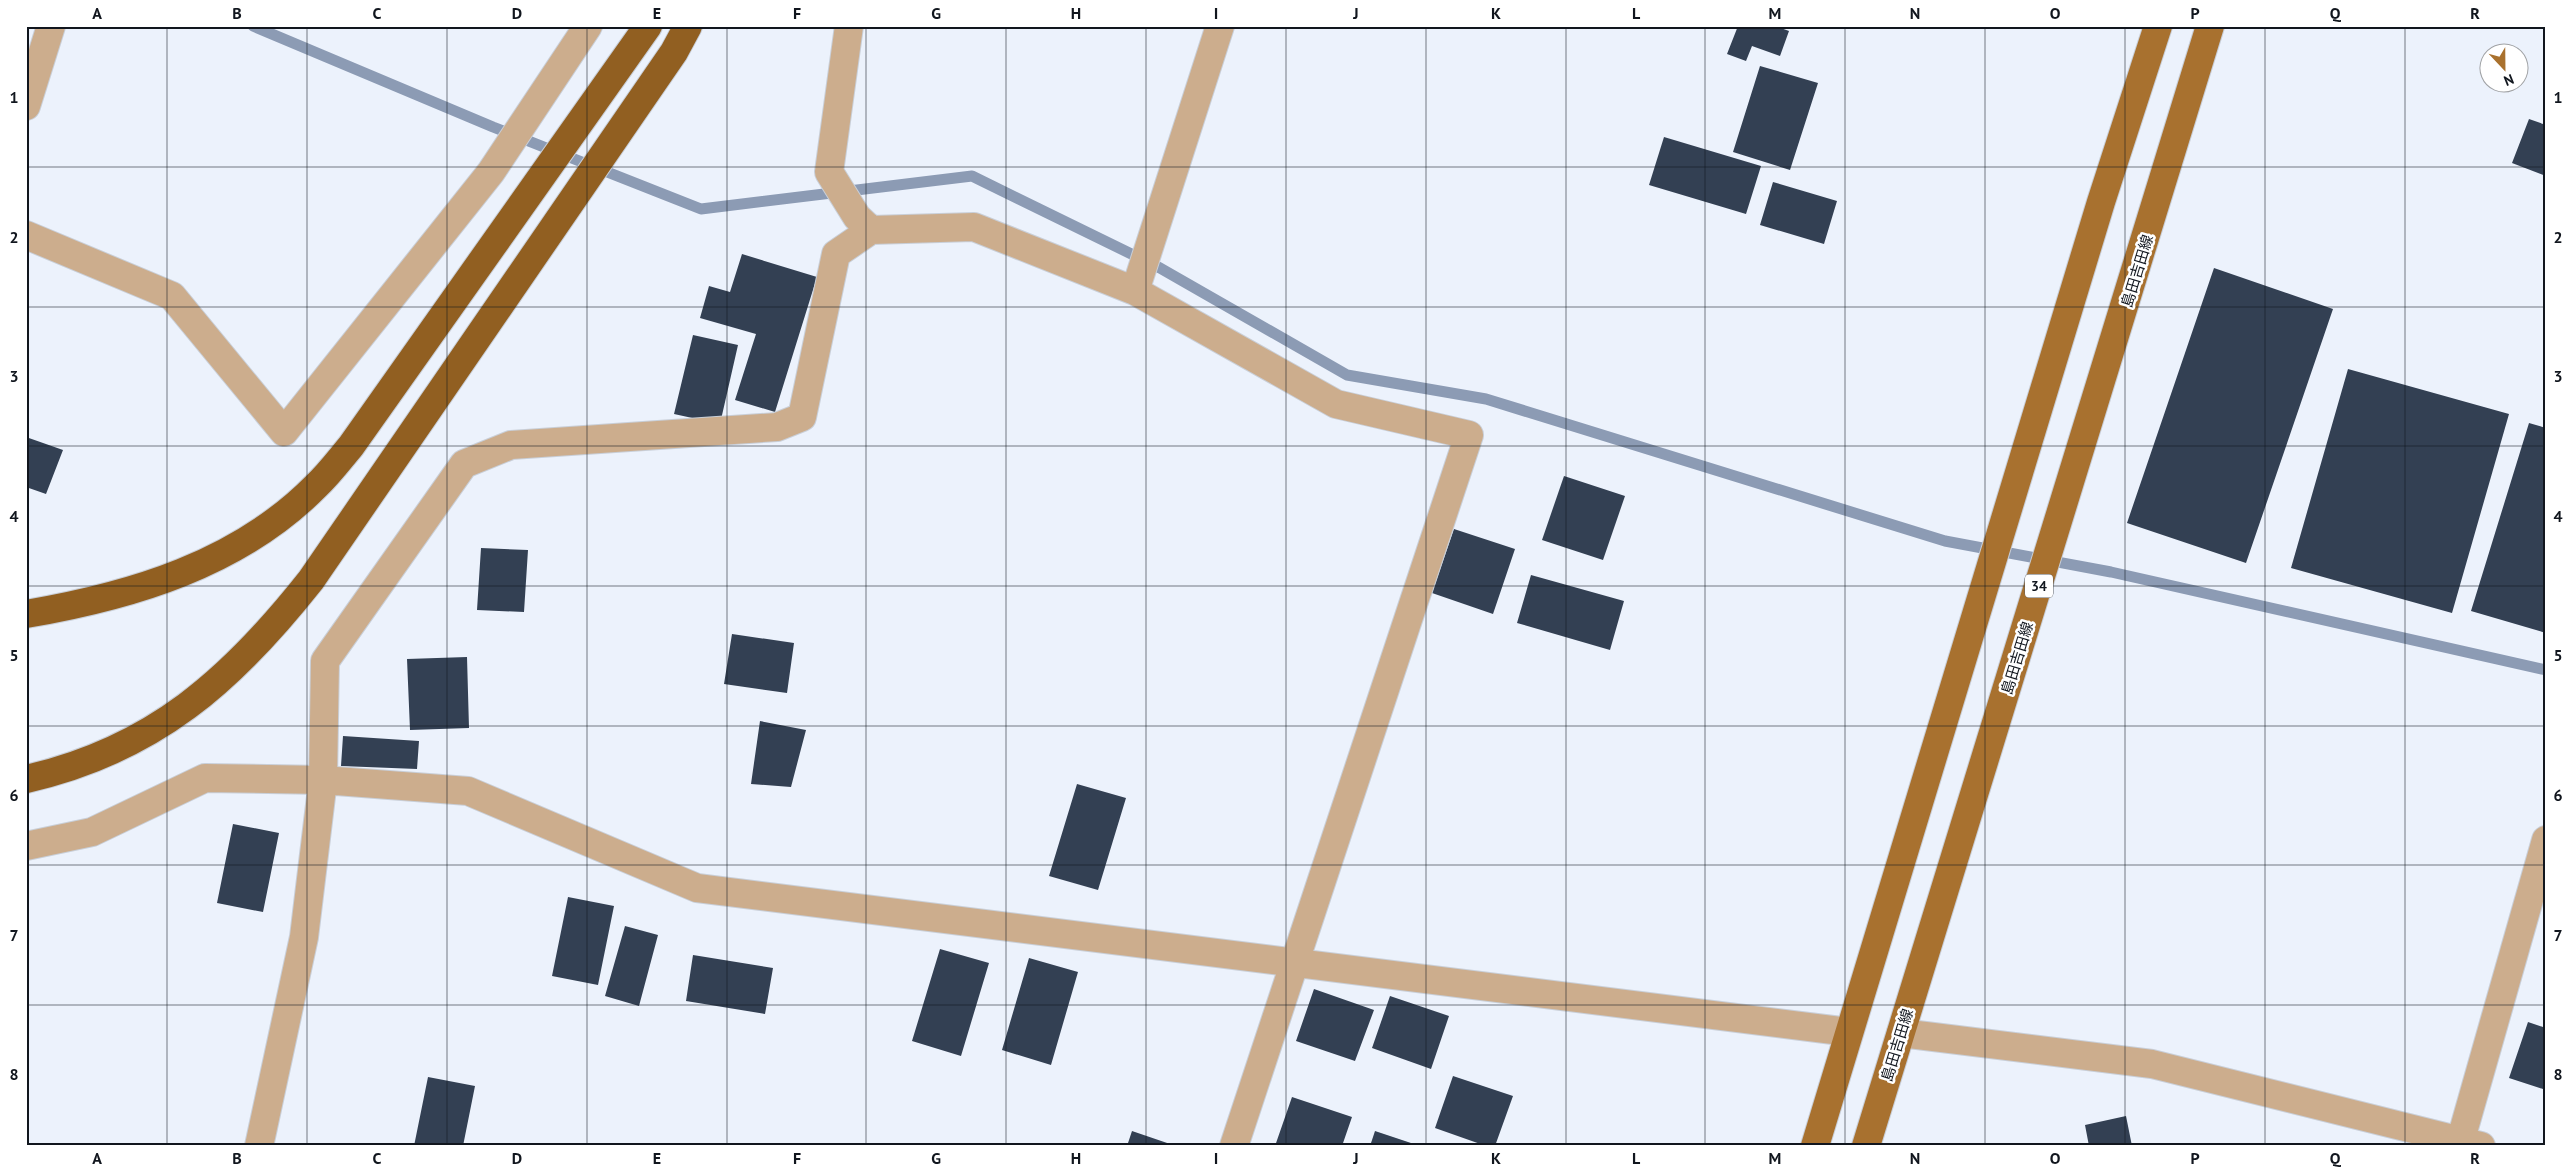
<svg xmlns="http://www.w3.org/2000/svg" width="2572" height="1172" font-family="'PT Sans','Noto Sans JP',sans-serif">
<rect width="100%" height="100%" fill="#ecf2fc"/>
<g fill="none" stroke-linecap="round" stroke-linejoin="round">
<path stroke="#8c9bb4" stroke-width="11" d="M 253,26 L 493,127 L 701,209 L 972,176 L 1160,268 L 1347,375 L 1486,399 L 1945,541 L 2111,572 L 2546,670"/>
</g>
<path fill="#334053" d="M 1738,26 L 1775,26 L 1789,31 L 1780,56 L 1752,46 L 1746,61 L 1727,54 Z
M 1760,66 L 1818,83 L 1790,170 L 1733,152 Z
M 2529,119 L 2546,125 L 2546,176 L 2512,163 Z
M 1664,137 L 1761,166 L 1746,214 L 1649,185 Z
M 1773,182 L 1837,201 L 1824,244 L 1760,225 Z
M 742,254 L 817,277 L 775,412 L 735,400 L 756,334 L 700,318 L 709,286 L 730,292 Z
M 2214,268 L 2333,309 L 2246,563 L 2127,523 Z
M 693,335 L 738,345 L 720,424 L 674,414 Z
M 2348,369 L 2509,414 L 2452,613 L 2291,568 Z
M 2529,423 L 2546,428 L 2546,633 L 2471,611 Z
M 26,437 L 63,450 L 46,494 L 26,487 Z
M 1564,476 L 1625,496 L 1603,560 L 1542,540 Z
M 1454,529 L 1515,549 L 1493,614 L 1432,593 Z
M 481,548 L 528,550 L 524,612 L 477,610 Z
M 1531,575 L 1624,601 L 1610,650 L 1517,623 Z
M 732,634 L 794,643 L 787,693 L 724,684 Z
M 467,657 L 469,728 L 410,730 L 407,659 Z
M 760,721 L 806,730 L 791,787 L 751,784 Z
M 343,736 L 419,741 L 417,769 L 341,766 Z
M 1077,784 L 1126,798 L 1098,890 L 1049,876 Z
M 233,824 L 279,833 L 263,912 L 217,903 Z
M 568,897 L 614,906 L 598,985 L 552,976 Z
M 625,926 L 658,935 L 639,1006 L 605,996 Z
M 940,949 L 989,963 L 961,1056 L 912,1041 Z
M 693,955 L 773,968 L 765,1014 L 686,1001 Z
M 1029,958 L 1078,972 L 1051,1065 L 1002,1050 Z
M 1314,989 L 1374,1010 L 1355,1061 L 1296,1041 Z
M 1390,996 L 1449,1016 L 1431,1069 L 1372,1048 Z
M 2528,1022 L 2546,1028 L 2546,1090 L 2509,1078 Z
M 1453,1076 L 1513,1096 L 1495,1146 L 1486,1146 L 1435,1128 Z
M 428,1077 L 475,1086 L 463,1146 L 414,1146 Z
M 1292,1097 L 1352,1117 L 1342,1146 L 1275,1146 Z
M 2126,1116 L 2132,1146 L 2089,1146 L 2085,1125 Z
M 1132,1131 L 1173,1145 L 1173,1146 L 1127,1146 Z
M 1375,1131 L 1417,1145 L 1417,1146 L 1370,1146 Z"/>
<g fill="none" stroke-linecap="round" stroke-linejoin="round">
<defs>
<path id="minor" d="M 849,26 L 829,172 L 857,217 L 871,230
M 1220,26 L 1135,291 L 1336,404 L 1469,435 L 1234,1146
M 26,106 L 51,26
M 26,235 L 172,296 L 284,432 L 491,172 L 588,26
M 26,846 L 92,832 L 205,778 L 323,780 L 468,791 L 697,888 L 1849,1032
M 1901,1033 L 2152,1064 L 2481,1146
M 259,1146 L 304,937 L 323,780 L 325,661 L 464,464 L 511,445 L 777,427 L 802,417 L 836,254 L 871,230 L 974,227 L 1135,291
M 2459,1146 L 2546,840"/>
<path id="primary" d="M 1815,1146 L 2101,202 L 2158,26
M 1866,1146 L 2210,26"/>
<path id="motorway" d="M 26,614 C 132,596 239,564 316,486 C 329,474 340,459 351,446 L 648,26
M 26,779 C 154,750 232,680 311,580 L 674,52 L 688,26"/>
</defs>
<use href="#minor" stroke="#c9cfd8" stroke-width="30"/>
<use href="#primary" stroke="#c9cfd8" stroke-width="30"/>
<use href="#motorway" stroke="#c9cfd8" stroke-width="30"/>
<use href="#minor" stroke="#ccad8d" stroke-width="28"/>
<use href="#primary" stroke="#a8712f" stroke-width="28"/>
<use href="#motorway" stroke="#915f21" stroke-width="28"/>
</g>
<path fill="none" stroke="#11161e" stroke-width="1" stroke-opacity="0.55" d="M 167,26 L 167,1146M 307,26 L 307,1146M 447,26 L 447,1146M 587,26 L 587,1146M 727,26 L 727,1146M 866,26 L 866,1146M 1006,26 L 1006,1146M 1146,26 L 1146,1146M 1286,26 L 1286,1146M 1426,26 L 1426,1146M 1566,26 L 1566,1146M 1705,26 L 1705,1146M 1845,26 L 1845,1146M 1985,26 L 1985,1146M 2125,26 L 2125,1146M 2265,26 L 2265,1146M 2405,26 L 2405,1146M 26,167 L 2546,167M 26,307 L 2546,307M 26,446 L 2546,446M 26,586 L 2546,586M 26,726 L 2546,726M 26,865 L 2546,865M 26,1005 L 2546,1005"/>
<g text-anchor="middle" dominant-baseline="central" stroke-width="5" stroke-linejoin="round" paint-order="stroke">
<rect fill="#fff" stroke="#585c62" stroke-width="1" x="2025" y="574.5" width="28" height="23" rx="4"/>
<g font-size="14" font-weight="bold" fill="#11161e">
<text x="2039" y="586">34</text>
</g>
<g font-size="15" fill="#11161e" stroke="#fff">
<text transform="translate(2137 271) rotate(-73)">島田吉田線</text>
<text transform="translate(2017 658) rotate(-73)">島田吉田線</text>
<text transform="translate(1897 1045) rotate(-73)">島田吉田線</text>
</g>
</g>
<rect width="2572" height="1172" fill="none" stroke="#ffffff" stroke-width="55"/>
<g transform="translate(2504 68) rotate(158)"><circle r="24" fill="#ffffff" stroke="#a0a2a5"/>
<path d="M0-4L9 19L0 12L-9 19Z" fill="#a9712e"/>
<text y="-8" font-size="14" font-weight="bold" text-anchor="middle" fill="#11161e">N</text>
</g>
<rect x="28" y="28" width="2516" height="1116" fill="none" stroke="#11161e" stroke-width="2"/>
<g font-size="16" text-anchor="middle" font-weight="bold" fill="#11161e">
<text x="97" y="19">A</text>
<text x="237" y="19">B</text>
<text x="377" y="19">C</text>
<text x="517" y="19">D</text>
<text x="657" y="19">E</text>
<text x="797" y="19">F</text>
<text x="936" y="19">G</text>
<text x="1076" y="19">H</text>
<text x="1216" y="19">I</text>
<text x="1356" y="19">J</text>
<text x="1496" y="19">K</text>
<text x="1636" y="19">L</text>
<text x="1775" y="19">M</text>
<text x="1915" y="19">N</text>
<text x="2055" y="19">O</text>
<text x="2195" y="19">P</text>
<text x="2335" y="19">Q</text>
<text x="2475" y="19">R</text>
<text x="14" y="103">1</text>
<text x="2558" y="103">1</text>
<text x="14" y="243">2</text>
<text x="2558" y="243">2</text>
<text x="14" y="382">3</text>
<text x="2558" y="382">3</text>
<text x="14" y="522">4</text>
<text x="2558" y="522">4</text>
<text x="14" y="661">5</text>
<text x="2558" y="661">5</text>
<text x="14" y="801">6</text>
<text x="2558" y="801">6</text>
<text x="14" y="941">7</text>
<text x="2558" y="941">7</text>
<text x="14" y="1080">8</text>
<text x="2558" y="1080">8</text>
<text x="97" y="1164">A</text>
<text x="237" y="1164">B</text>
<text x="377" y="1164">C</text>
<text x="517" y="1164">D</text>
<text x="657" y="1164">E</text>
<text x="797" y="1164">F</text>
<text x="936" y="1164">G</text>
<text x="1076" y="1164">H</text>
<text x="1216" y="1164">I</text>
<text x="1356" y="1164">J</text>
<text x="1496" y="1164">K</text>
<text x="1636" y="1164">L</text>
<text x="1775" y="1164">M</text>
<text x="1915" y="1164">N</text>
<text x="2055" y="1164">O</text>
<text x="2195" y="1164">P</text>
<text x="2335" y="1164">Q</text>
<text x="2475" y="1164">R</text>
</g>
</svg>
